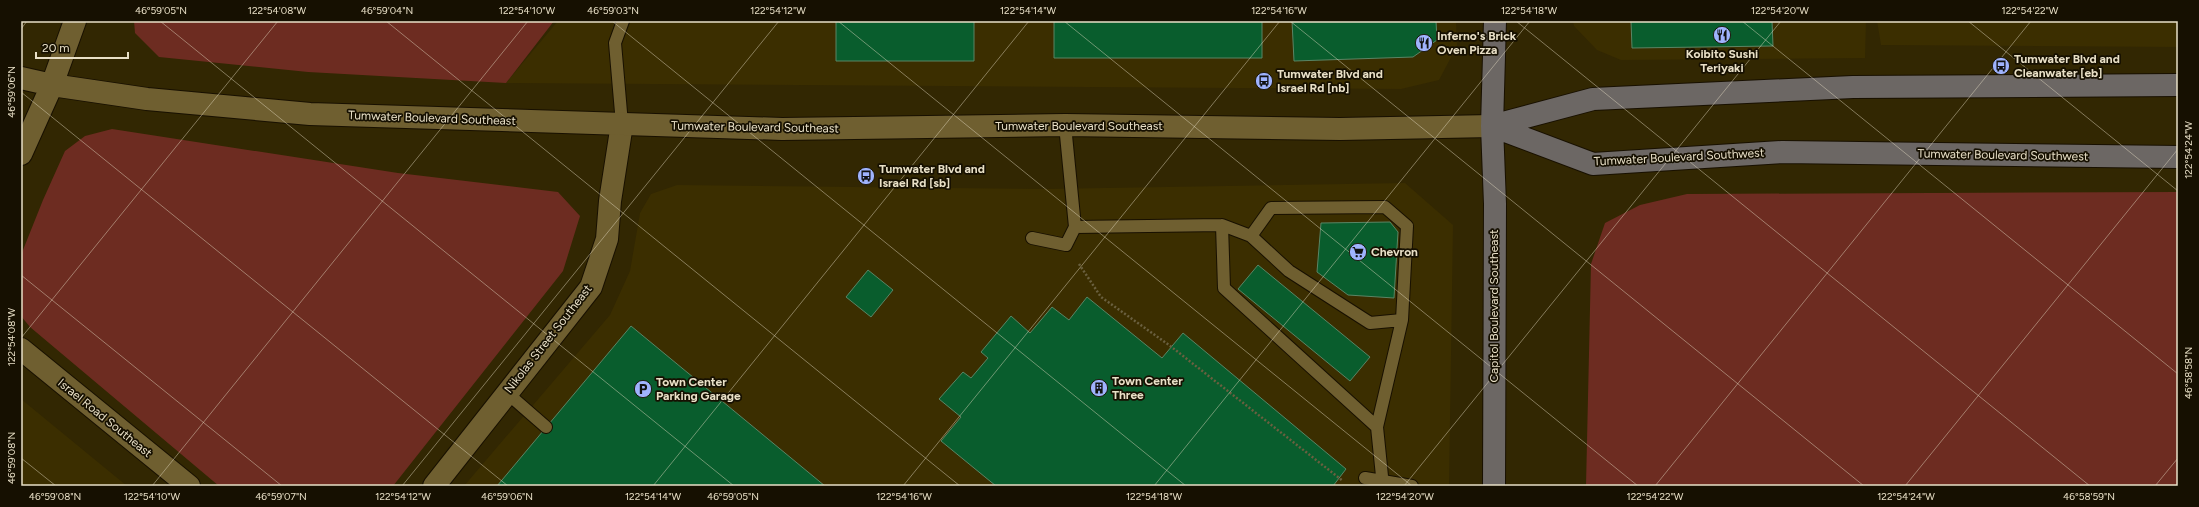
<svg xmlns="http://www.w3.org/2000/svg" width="2199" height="507" font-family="Figtree,sans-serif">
<rect width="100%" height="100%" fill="#322702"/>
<path fill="#3b2e00" d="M 558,21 L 1456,21 L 1457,46 L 1439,80 L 1401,89 L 506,83 Z
M 1573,21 L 1866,21 L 1865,58 L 1621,60 L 1597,50 L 1574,26 Z
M 1877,21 L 2178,21 L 2178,47 L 1881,45 Z
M 1405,183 L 1453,225 L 1449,486 L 464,486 L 610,315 L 630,271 L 640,213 L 651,194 L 677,185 L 1045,189 Z
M 21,399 L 127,486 L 21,486 Z"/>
<path fill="#6d2c21" d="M 134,21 L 554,21 L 506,83 L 308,72 L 159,57 L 135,33 Z
M 112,129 L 398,173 L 558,192 L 580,216 L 563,271 L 393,486 L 219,486 L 30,327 L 21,316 L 21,255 L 43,200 L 65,151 L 85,136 Z
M 2178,192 L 2178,486 L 1586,486 L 1591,264 L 1605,223 L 1640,205 L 1687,194 Z"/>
<path fill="#095d2d" stroke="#5a8565" d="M 836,21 L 974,21 L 974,61 L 836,61 Z
M 1054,21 L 1262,21 L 1262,58 L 1054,58 Z
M 1292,21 L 1436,21 L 1437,40 L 1413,57 L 1294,61 Z
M 1631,21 L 1772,21 L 1773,46 L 1632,48 Z
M 1390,222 L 1398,232 L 1394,298 L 1348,295 L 1317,272 L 1321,223 Z
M 1258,265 L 1370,357 L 1350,381 L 1238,289 Z
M 868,270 L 893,290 L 871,317 L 846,297 Z
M 1087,297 L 1162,358 L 1183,333 L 1346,469 L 1333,486 L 996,486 L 941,441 L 961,417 L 939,399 L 963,372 L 971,378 L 988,358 L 981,352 L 1011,316 L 1030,333 L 1052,307 L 1069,320 Z
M 631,326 L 825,486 L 497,486 Z"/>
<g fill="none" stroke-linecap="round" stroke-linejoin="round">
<defs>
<path id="service" d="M 622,124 L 615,43 L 623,21
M 1222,225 L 1224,288 L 1377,427
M 1075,227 L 1222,225 L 1251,236 L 1289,271 L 1370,323 L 1402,320
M 1251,236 L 1271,208 L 1385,207 L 1407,226 L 1402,320 L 1377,427 L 1383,486
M 1032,238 L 1066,245 L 1075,227 L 1065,125
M 507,393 L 546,427
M 1365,478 L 1412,486"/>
<path id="minor" d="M 434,486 L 591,287 L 607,239 L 610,201 L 622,124"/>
<path id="tertiary" d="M 21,78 L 52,85 L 147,99 L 310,114 L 782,129 L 1065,125 L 1340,129 L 1492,126
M 21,154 L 52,85 L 75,21
M 21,349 L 189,486"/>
<path id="secondary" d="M 1492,126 L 1593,164 L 1782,152 L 2178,157
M 1492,126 L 1593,99 L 1853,87 L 2178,85
M 1494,486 L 1495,204 L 1492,126 L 1495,21"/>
</defs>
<use href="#service" stroke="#181000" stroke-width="14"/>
<use href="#minor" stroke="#181000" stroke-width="24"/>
<use href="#tertiary" stroke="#181000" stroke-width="24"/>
<use href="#secondary" stroke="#181000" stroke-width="24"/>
<path stroke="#6a603f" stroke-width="2.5" stroke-dasharray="2 2" stroke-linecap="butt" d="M 1079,264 L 1101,297 L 1169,345 L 1343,481"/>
<use href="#service" stroke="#6f5f30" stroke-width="12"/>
<use href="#minor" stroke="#6f5f30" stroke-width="22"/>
<use href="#tertiary" stroke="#6f5f30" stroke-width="22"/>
<use href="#secondary" stroke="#6c6764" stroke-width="22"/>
</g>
<path fill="none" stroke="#e9e0c7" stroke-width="1" stroke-opacity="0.45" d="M 160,21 L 734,486M 386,21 L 960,486M 612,21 L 1186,486M 838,21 L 1412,486M 1064,21 L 1638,486M 1290,21 L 1864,486M 1516,21 L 2090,486M 1742,21 L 2178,374M 1968,21 L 2178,191M 21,29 L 27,21M 21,92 L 508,486M 21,275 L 282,486M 21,338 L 278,21M 21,458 L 56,486M 152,486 L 528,21M 402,486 L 779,21M 653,486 L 1029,21M 903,486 L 1280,21M 1154,486 L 1530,21M 1404,486 L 1781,21M 1655,486 L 2031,21M 1905,486 L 2178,149M 2155,486 L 2178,458"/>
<defs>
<symbol id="restaurant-disc" viewBox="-11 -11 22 22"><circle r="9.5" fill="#9fb3fd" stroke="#161001"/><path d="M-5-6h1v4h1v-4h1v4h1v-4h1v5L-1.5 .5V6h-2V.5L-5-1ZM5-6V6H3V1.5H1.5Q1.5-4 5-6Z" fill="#111"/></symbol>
<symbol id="bus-disc" viewBox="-11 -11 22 22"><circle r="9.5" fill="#9fb3fd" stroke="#161001"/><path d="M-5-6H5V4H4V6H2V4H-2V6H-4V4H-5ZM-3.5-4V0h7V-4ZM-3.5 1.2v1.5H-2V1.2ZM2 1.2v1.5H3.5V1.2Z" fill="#111"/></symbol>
<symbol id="supermarket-disc" viewBox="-11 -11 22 22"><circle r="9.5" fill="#9fb3fd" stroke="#161001"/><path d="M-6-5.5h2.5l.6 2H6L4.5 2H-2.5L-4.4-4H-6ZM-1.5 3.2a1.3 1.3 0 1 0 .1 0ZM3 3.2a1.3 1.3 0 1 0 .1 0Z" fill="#111"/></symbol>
<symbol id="building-disc" viewBox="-11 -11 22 22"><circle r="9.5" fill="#9fb3fd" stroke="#161001"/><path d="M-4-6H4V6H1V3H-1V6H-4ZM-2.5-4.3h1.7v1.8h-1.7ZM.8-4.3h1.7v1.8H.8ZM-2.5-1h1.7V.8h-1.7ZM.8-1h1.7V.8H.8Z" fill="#111"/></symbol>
<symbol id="parking-disc" viewBox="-11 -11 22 22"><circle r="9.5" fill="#9fb3fd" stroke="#161001"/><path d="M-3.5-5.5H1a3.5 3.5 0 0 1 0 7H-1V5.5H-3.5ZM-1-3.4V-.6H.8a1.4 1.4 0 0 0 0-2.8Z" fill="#111"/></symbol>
</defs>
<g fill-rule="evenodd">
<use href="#restaurant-disc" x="1712" y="25" width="20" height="20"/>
<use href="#restaurant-disc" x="1414" y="33" width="20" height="20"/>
<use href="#bus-disc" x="1991" y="56" width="20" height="20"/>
<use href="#bus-disc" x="1254" y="71" width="20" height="20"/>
<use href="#bus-disc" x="856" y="166" width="20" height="20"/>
<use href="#supermarket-disc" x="1348" y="242" width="20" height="20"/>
<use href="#building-disc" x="1089" y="378" width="20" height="20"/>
<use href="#parking-disc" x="633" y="379" width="20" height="20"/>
</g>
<g text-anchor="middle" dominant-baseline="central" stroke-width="3.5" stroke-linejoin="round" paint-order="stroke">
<g font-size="12" font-weight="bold" fill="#e9e0c7" stroke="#161001" text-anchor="start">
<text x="1437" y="36">Inferno's Brick<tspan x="1437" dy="14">Oven Pizza</tspan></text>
<text x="1722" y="54" text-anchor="middle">Koibito Sushi<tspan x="1722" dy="14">Teriyaki</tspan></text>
<text x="2014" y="59">Tumwater Blvd and<tspan x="2014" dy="14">Cleanwater [eb]</tspan></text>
<text x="1277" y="74">Tumwater Blvd and<tspan x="1277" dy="14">Israel Rd [nb]</tspan></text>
<text x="879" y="169">Tumwater Blvd and<tspan x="879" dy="14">Israel Rd [sb]</tspan></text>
<text x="1371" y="252">Chevron</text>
<text x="1112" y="381">Town Center<tspan x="1112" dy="14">Three</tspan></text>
<text x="656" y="382">Town Center<tspan x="656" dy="14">Parking Garage</tspan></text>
</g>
<g font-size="12" fill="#e9e0c7" stroke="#161001">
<text transform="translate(432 118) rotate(2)">Tumwater Boulevard Southeast</text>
<text x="1079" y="126">Tumwater Boulevard Southeast</text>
<text transform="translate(755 127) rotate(1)">Tumwater Boulevard Southeast</text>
<text transform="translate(2003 155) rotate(1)">Tumwater Boulevard Southwest</text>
<text transform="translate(1679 157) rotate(-3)">Tumwater Boulevard Southwest</text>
<text transform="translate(1494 306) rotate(-90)">Capitol Boulevard Southeast</text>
<text transform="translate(548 339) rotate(-52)">Nikolas Street Southeast</text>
<text transform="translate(105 418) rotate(39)">Israel Road Southeast</text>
</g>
</g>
<rect width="2199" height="507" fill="none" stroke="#161001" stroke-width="44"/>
<path d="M36 52v6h92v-6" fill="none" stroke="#e9e0c7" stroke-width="2"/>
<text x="42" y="52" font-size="12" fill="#e9e0c7" stroke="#161001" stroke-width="3" paint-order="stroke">20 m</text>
<rect x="22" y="22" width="2155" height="463" fill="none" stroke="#e9e0c7" stroke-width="1.5"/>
<g font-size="10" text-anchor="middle" fill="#e9e0c7">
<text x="161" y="14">46°59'05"N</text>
<text x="277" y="14">122°54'08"W</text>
<text x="387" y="14">46°59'04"N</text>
<text x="527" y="14">122°54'10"W</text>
<text x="613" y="14">46°59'03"N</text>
<text x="778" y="14">122°54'12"W</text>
<text x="1028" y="14">122°54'14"W</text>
<text x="1279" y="14">122°54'16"W</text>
<text x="1529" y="14">122°54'18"W</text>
<text x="1780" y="14">122°54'20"W</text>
<text x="2030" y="14">122°54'22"W</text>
<text transform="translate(11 92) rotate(-90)" y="4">46°59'06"N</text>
<text transform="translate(2188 150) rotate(-90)" y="4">122°54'24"W</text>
<text transform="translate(11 337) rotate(-90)" y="4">122°54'08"W</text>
<text transform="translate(2188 373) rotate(-90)" y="4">46°58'58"N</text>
<text transform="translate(11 458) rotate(-90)" y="4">46°59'08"N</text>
<text x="55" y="500">46°59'08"N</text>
<text x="152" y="500">122°54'10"W</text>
<text x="281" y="500">46°59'07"N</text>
<text x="403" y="500">122°54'12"W</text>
<text x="507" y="500">46°59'06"N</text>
<text x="653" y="500">122°54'14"W</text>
<text x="733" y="500">46°59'05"N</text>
<text x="904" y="500">122°54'16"W</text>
<text x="1154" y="500">122°54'18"W</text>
<text x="1405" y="500">122°54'20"W</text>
<text x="1655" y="500">122°54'22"W</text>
<text x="1906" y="500">122°54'24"W</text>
<text x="2089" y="500">46°58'59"N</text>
</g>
</svg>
